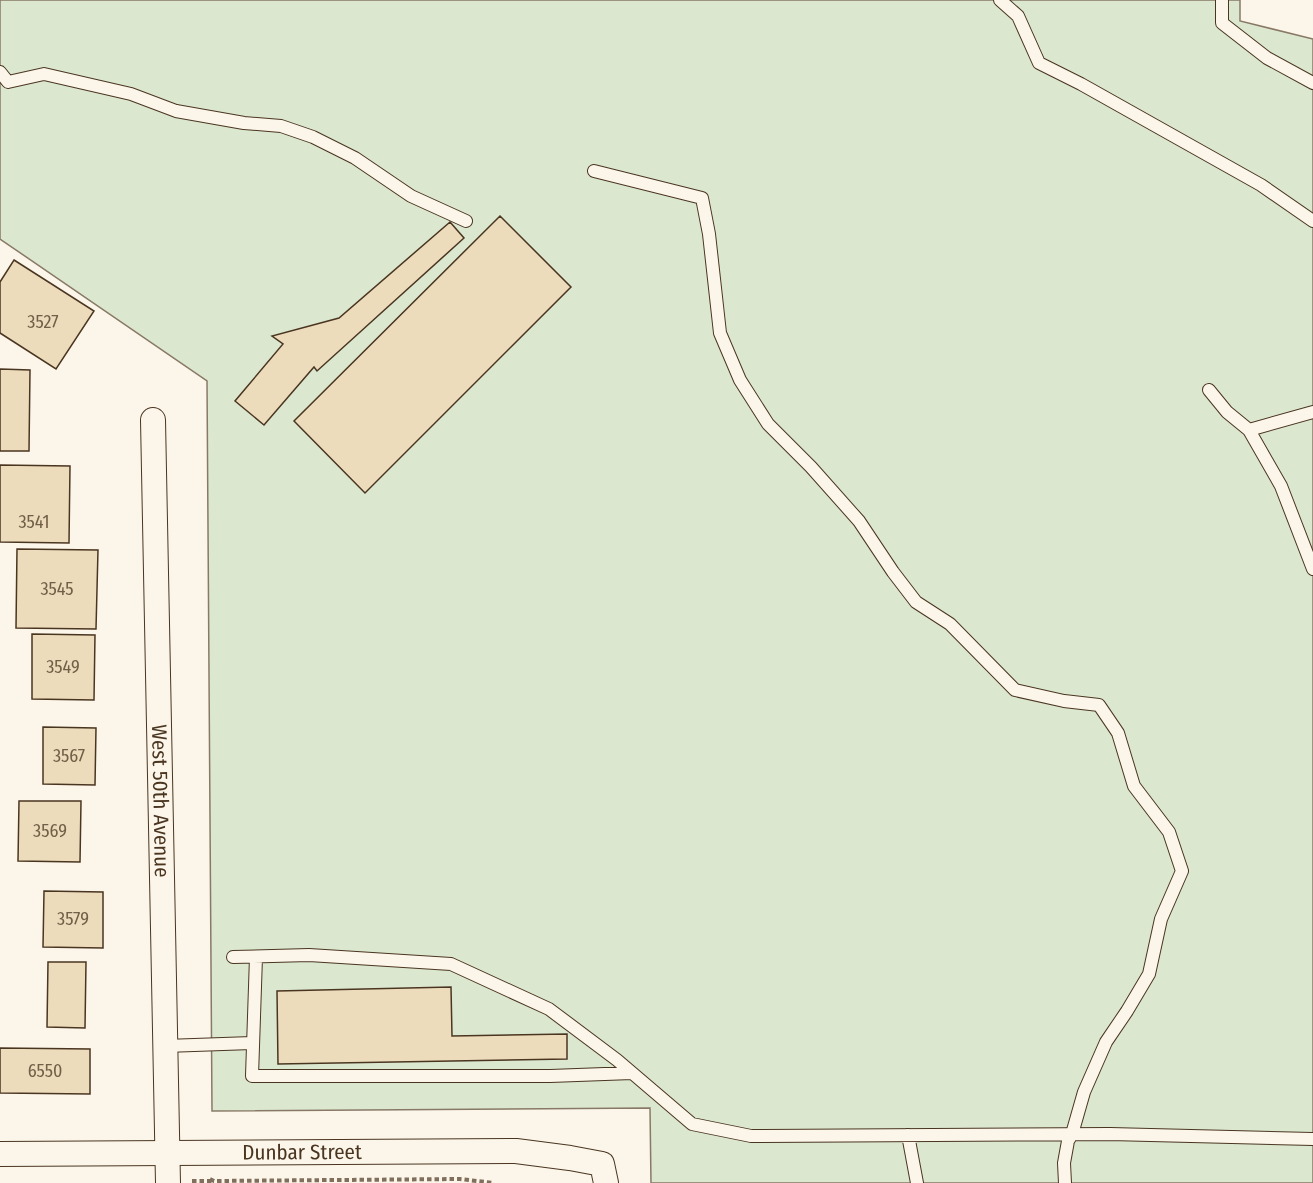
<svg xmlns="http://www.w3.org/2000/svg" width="1313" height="1183" font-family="'Fira Sans Condensed',sans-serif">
<rect width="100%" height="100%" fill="#fbf6e9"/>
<path fill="#dce7d0" stroke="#887966" stroke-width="1.5" d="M 0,0 L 1240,0 L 1240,21 L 1313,39 L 1313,1183 L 651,1183 L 650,1108 L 212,1111 L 207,381 L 0,239 Z"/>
<path fill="#ecdcbc" stroke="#4a3520" stroke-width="1.5" d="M 500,216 L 571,287 L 365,493 L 294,421 Z
M 450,222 L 464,238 L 317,371 L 314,367 L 264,425 L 235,401 L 283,344 L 272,336 L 339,318 Z
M 14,260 L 94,311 L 56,369 L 0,333 L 0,282 Z
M 0,369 L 30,370 L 29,451 L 0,451 Z
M 0,465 L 70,466 L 69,543 L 0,542 Z
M 17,549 L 98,550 L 96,629 L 16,628 Z
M 32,634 L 95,635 L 94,700 L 32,699 Z
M 43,727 L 96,728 L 95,785 L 43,784 Z
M 19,801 L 81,801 L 80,862 L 18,861 Z
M 44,891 L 103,892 L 103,948 L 43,947 Z
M 48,962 L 86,962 L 85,1028 L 47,1027 Z
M 451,987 L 452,1036 L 567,1034 L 567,1059 L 278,1064 L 277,991 Z
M 0,1048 L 90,1049 L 90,1094 L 0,1093 Z"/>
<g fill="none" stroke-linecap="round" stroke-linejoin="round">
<defs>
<path id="lane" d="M 1000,0 L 1018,16 L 1039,63 L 1081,84 L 1261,185 L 1313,221
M 1222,0 L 1222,23 L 1267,58 L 1313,83
M 0,72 L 8,82 L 44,74 L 131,94 L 176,111 L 244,123 L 281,126 L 313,137 L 355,158 L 411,196 L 466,221
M 594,171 L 702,198 L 709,234 L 720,333 L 740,380 L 768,424 L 811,467 L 859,521 L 893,572 L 916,602 L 950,624 L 1015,690 L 1064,701 L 1099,705 L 1118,733 L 1134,786 L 1169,832 L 1182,871 L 1161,919 L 1149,974 L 1127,1011 L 1106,1042 L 1084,1092 L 1072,1134 L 1068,1141 L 1064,1163 L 1065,1183
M 1209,390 L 1227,412 L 1249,430 L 1281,486 L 1313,569
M 1249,430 L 1313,412
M 233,957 L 309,955 L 451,964 L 549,1009 L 617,1060 L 692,1124 L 751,1136 L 1110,1134 L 1313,1139
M 256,957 L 252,1076 L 550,1076 L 632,1073
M 165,1046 L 252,1043
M 908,1135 L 917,1183"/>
<g id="street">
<path id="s1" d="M 153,420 L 168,1183"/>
<path id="s2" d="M 0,1154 L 516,1151 L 570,1158 L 602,1164 L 606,1183"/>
</g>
</defs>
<use href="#lane" stroke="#4a3520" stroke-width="14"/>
<use href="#street" stroke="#4a3520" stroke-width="26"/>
<path stroke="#7f6f5c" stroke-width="4" stroke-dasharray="4.5 3" stroke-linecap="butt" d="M 210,1179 L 214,1181 L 460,1179 L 494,1183
M 192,1181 L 212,1181"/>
<use href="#lane" stroke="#fbf6e9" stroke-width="12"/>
<use href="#street" stroke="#fbf6e9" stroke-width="24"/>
</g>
<g text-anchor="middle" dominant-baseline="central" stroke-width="4.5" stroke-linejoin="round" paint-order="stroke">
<g font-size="18" fill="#725f47">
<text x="43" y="322">3527</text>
<text x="34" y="522">3541</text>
<text x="57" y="589">3545</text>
<text x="63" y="667">3549</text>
<text x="69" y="756">3567</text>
<text x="50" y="831">3569</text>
<text x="73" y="919">3579</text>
<text x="45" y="1071">6550</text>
</g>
<g font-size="21" fill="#4a3520" stroke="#fbf6e9">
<text stroke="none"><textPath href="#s1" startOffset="381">West 50th Avenue</textPath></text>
<text stroke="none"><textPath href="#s2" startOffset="302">Dunbar Street</textPath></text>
</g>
</g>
</svg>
